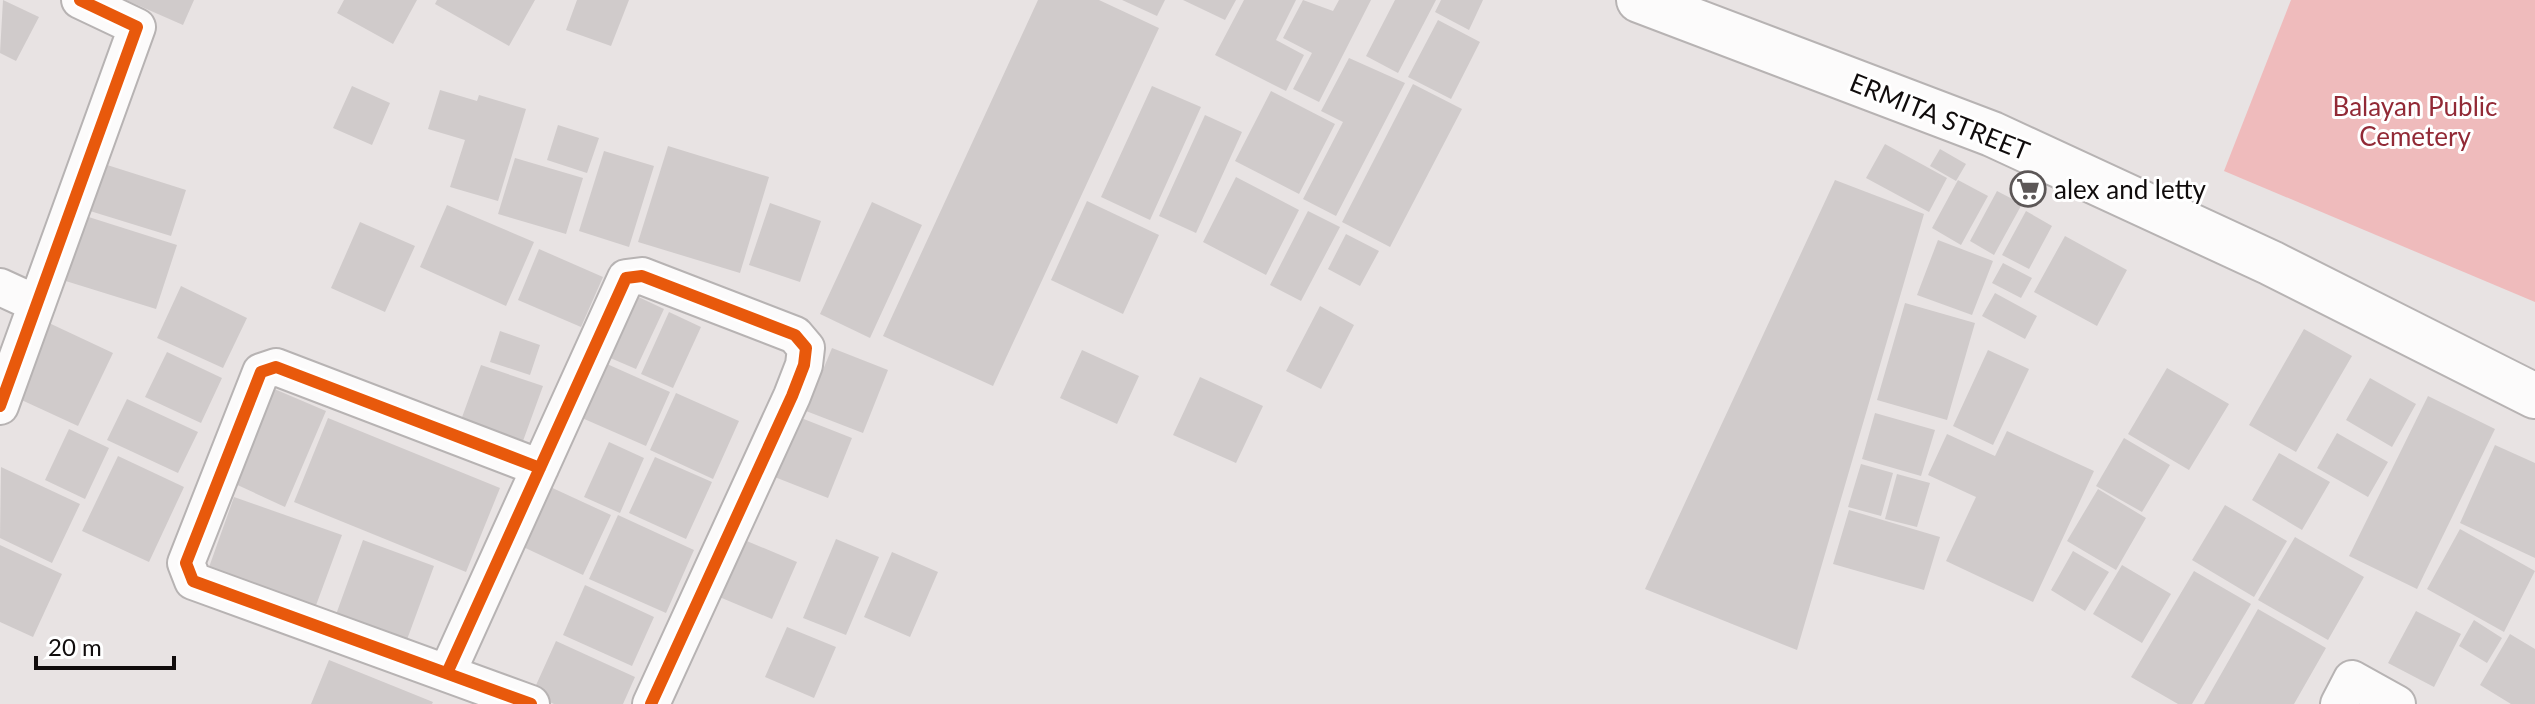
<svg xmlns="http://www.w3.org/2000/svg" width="2535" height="704" font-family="Lato,sans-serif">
<rect width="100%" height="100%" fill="#e8e3e3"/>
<path fill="#efbbbc" d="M 2291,0 L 2535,0 L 2535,302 L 2224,171 Z"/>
<path fill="#d0cbcb" d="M 3,0 L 39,17 L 16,61 L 0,53 Z
M 126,0 L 194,0 L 183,25 Z
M 344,0 L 417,0 L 393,44 L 337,13 Z
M 437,0 L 535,0 L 509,46 L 435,4 Z
M 577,0 L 629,0 L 611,46 L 566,30 Z
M 1038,0 L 1099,0 L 1159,28 L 993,386 L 883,336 Z
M 1122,0 L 1165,0 L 1157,16 Z
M 1183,0 L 1236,0 L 1225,20 Z
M 1244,0 L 1296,0 L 1276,40 L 1304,55 L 1286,91 L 1215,55 Z
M 1303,0 L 1333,11 L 1339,0 L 1371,0 L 1319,102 L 1293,89 L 1312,53 L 1283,38 Z
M 1395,0 L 1436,0 L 1398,73 L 1366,56 Z
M 1441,0 L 1483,0 L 1469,30 L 1435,12 Z
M 1438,20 L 1480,42 L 1451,99 L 1408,77 Z
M 1349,58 L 1405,83 L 1336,216 L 1303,199 L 1343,122 L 1321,111 Z
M 1413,84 L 1462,109 L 1390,247 L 1342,222 Z
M 352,86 L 390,103 L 372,145 L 333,128 Z
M 1152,86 L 1201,107 L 1150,220 L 1101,197 Z
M 440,90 L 477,101 L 479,95 L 526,109 L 498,201 L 450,187 L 465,140 L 428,129 Z
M 1271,91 L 1335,124 L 1299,194 L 1235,161 Z
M 1205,115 L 1242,132 L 1196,233 L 1159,216 Z
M 558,125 L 599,138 L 587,173 L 547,160 Z
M 1885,144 L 1947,178 L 1929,212 L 1866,178 Z
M 668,146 L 769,177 L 740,273 L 638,242 Z
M 1940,149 L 1966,164 L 1956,181 L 1930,166 Z
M 604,151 L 654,166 L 629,247 L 579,231 Z
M 515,158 L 583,178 L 566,234 L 498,214 Z
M 104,164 L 186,190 L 171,236 L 90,211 Z
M 1236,177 L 1299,210 L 1266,275 L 1203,242 Z
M 1835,180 L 1924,214 L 1797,650 L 1645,589 Z
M 1958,180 L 1988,196 L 1961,245 L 1932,228 Z
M 1997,191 L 2022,204 L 1994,255 L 1970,241 Z
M 1087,201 L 1159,235 L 1123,314 L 1051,280 Z
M 872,202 L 922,225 L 870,338 L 820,314 Z
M 770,203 L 821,221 L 800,282 L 749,265 Z
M 447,205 L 534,242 L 506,306 L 420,267 Z
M 1308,211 L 1340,227 L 1301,301 L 1270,285 Z
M 2026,211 L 2052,226 L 2029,269 L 2002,255 Z
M 76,213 L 177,245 L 156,309 L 56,278 Z
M 360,222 L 415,246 L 385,312 L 331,288 Z
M 1346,234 L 1379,251 L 1360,286 L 1328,269 Z
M 2065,236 L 2127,270 L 2097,326 L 2034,292 Z
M 1938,240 L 1993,261 L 1972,315 L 1917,295 Z
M 539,249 L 603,277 L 581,327 L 518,300 Z
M 2003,263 L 2032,278 L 2021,298 L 1992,283 Z
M 181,286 L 247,318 L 223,368 L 157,338 Z
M 630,293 L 664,309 L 636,369 L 601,354 Z
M 1995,293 L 2037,316 L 2025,339 L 1982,316 Z
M 1905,303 L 1975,323 L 1947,420 L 1877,400 Z
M 1320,306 L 1354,325 L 1321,389 L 1286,371 Z
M 669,312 L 701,327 L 673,388 L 641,374 Z
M 49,323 L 113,353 L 78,426 L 15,397 Z
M 2304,329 L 2352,356 L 2296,452 L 2249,425 Z
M 500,331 L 540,345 L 530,375 L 490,362 Z
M 832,348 L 888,370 L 863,433 L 806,411 Z
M 1082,350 L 1139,376 L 1117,424 L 1060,398 Z
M 1988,350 L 2029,369 L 1993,445 L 1953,426 Z
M 167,352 L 222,378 L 201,423 L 145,397 Z
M 607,364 L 670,392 L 646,446 L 582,418 Z
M 481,365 L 543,386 L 523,441 L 461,420 Z
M 2167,368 L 2229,404 L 2189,470 L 2128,434 Z
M 1200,377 L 1263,406 L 1236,463 L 1173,435 Z
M 2370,378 L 2416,404 L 2392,447 L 2346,420 Z
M 272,388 L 326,411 L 285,507 L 231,482 Z
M 676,393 L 739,421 L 713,479 L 650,450 Z
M 2428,396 L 2495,429 L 2417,589 L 2349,556 Z
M 127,399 L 198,432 L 178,473 L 107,440 Z
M 1875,413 L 1935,430 L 1921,476 L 1862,459 Z
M 791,414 L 852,438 L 828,498 L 767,474 Z
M 328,418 L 500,488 L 466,572 L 294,502 Z
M 69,429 L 109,448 L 85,499 L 45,480 Z
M 2007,431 L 2094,471 L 2033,602 L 1946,561 L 1976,497 L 1928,475 L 1947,434 L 1995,456 Z
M 2337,433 L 2388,462 L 2368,497 L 2317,468 Z
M 2124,438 L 2170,465 L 2142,512 L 2096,486 Z
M 609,442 L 644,458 L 620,513 L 584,497 Z
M 2495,445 L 2535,463 L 2535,558 L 2460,523 Z
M 2279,453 L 2330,482 L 2302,530 L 2252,500 Z
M 118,456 L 184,487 L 149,562 L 82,531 Z
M 655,457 L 712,482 L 686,539 L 629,513 Z
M 1861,464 L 1893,473 L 1881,516 L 1848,507 Z
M 1,467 L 80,504 L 52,563 L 0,538 Z
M 1897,474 L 1930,483 L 1917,527 L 1885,519 Z
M 546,485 L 611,515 L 583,575 L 519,545 Z
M 2098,489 L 2146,518 L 2116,570 L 2067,541 Z
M 234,497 L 342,535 L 315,608 L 208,570 Z
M 2225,505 L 2287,541 L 2254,597 L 2192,560 Z
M 1849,510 L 1940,537 L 1924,590 L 1833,564 Z
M 618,515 L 694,550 L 666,613 L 589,579 Z
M 2460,529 L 2535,571 L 2504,632 L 2427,589 Z
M 2295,537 L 2364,577 L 2328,640 L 2258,600 Z
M 742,539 L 797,562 L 772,619 L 717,596 Z
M 836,539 L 879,557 L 846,635 L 803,618 Z
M 363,540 L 434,566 L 405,645 L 334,620 Z
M 0,545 L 62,574 L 33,637 L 0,622 Z
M 2073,551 L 2109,572 L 2085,611 L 2051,590 Z
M 892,552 L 938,572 L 910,637 L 864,617 Z
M 2122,565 L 2171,594 L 2142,643 L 2093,614 Z
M 2194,571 L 2251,604 L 2192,704 L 2178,704 L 2131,677 Z
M 585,585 L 654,617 L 632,666 L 563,635 Z
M 2258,609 L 2326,648 L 2294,704 L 2204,704 Z
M 2416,611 L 2461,634 L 2434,687 L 2388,663 Z
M 2474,620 L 2502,638 L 2487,663 L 2459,646 Z
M 787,627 L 836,647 L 814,698 L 765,677 Z
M 2510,634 L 2535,649 L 2535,704 L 2511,704 L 2480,685 Z
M 556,641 L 635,677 L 623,704 L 554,704 L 532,694 Z
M 329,660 L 433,702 L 432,704 L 311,704 Z"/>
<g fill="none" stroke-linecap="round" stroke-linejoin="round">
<defs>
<path id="minor" d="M 0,287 L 37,304
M 0,406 L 137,27 L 80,0
M 447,673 L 626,278 L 642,276 L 795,335 L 806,348 L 804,365 L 792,396 L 651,704
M 531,704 L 193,581 L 186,563 L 261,372 L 276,367 L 540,468
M 2339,704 L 2352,679 L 2397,704"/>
<path id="secondary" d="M 1639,0 L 1992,134 L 2271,263 L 2535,396"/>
</defs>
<use href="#minor" stroke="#b7b3b3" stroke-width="40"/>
<use href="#secondary" stroke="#b7b3b3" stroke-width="48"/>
<use href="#minor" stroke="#fcfbfb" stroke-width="36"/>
<use href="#secondary" stroke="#fcfbfb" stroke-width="44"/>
<defs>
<path id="cycleway" d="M 0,406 L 137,27 L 80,0
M 447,673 L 626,278 L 642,276 L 795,335 L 806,348 L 804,365 L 792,396 L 651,704
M 531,704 L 193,581 L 186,563 L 261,372 L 276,367 L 540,468"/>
</defs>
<use href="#cycleway" stroke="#fff" stroke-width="17"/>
<use href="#cycleway" stroke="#e8590c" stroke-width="12"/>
</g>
<defs>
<symbol id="supermarket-ring" viewBox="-11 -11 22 22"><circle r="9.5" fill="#fff" stroke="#5c5757" stroke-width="1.5"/><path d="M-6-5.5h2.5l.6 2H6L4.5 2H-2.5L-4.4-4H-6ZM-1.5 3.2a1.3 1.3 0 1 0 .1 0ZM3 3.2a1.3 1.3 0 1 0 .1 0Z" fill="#5c5757"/></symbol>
</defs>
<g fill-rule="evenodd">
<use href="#supermarket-ring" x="2008" y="169" width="40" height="40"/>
</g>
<g text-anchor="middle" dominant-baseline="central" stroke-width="6" stroke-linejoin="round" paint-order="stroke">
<g font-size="26" fill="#922a36" stroke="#fff">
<text x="2415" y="106">Balayan Public<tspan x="2415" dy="30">Cemetery</tspan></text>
</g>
<g font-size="26" fill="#100c0c" stroke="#fff">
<text transform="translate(1940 116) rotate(22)">ERMITA STREET</text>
</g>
<g font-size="26" fill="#100c0c" stroke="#fff" text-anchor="start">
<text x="2054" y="189">alex and letty</text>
</g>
</g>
<path d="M36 656v12h138v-12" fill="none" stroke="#100c0c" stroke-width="4"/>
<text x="48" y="656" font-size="24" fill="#100c0c" stroke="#ffffff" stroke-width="6" paint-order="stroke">20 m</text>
</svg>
